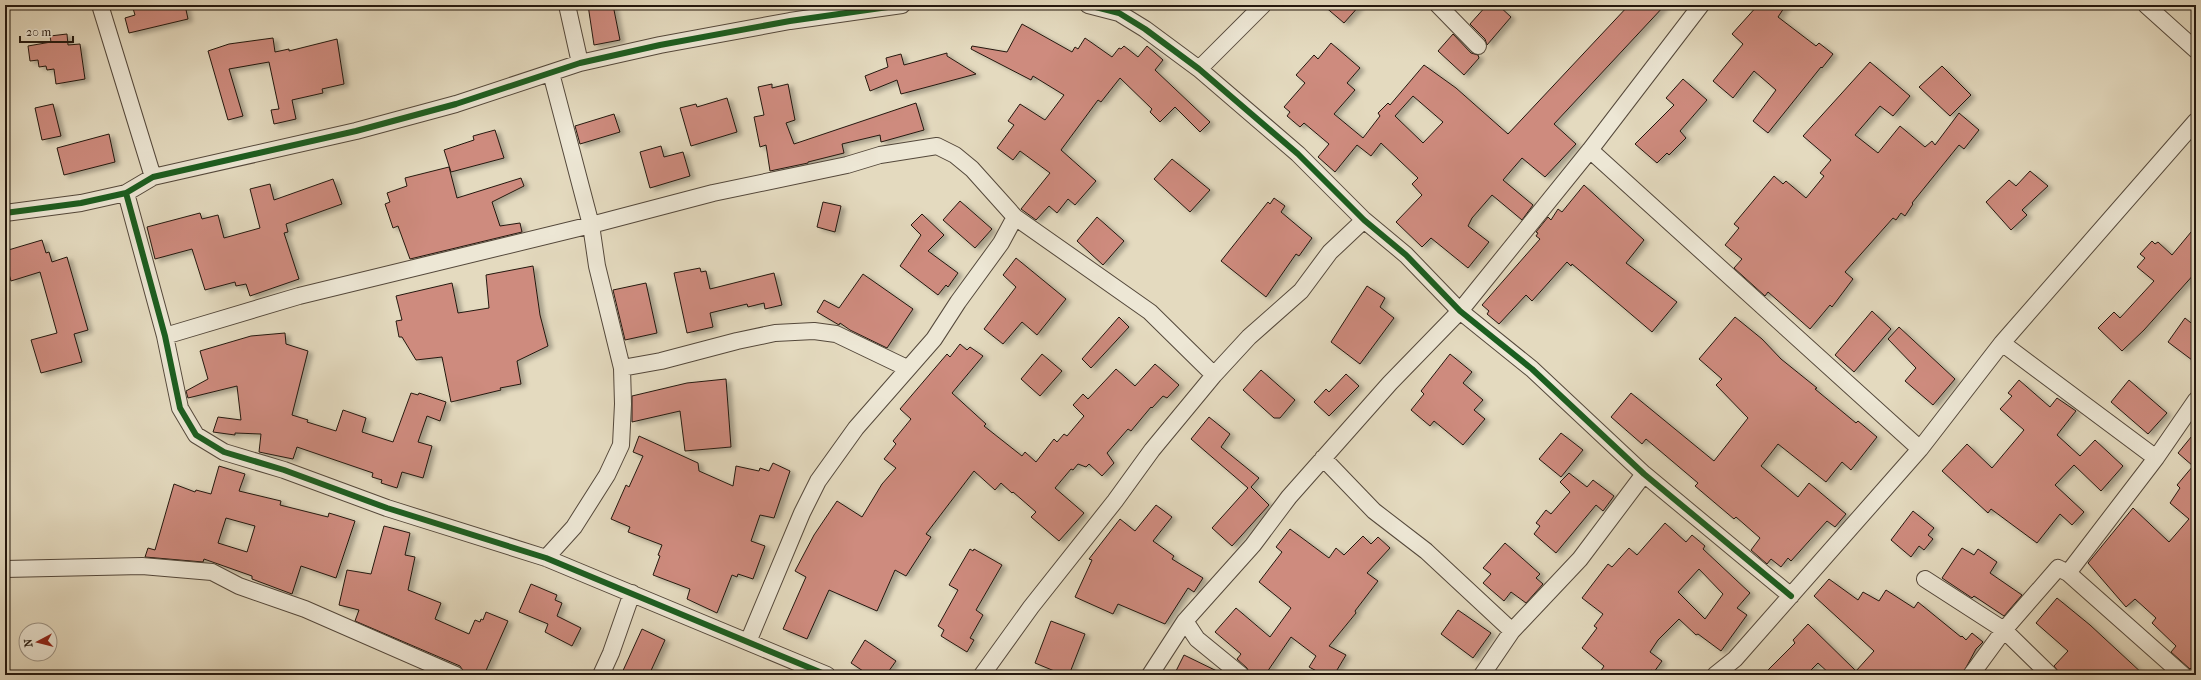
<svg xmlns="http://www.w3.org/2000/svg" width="2201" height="680" font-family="'IM FELL French Canon',serif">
<defs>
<filter id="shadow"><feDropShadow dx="4.5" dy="2.5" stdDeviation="2" flood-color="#0004"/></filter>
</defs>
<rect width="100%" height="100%" fill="#e4dabf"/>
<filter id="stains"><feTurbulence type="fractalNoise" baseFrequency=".005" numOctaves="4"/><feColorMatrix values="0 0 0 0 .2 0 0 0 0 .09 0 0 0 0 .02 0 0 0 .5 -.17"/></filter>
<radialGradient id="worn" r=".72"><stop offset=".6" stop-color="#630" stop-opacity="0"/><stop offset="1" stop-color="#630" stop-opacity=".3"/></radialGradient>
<path fill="#ce8b7e" stroke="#24180f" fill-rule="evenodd" filter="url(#shadow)" d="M 132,5 L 185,5 L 188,19 L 129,33 L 125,18 L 135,15 Z
M 588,5 L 613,5 L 620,40 L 594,45 Z
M 1323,5 L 1360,5 L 1344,23 Z
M 1487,5 L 1498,5 L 1511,17 L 1487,45 L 1485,39 L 1470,24 Z
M 1629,5 L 1665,5 L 1554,124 L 1576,144 L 1545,177 L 1522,158 L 1503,180 L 1533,205 L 1522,220 L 1492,195 L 1472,218 L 1468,226 L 1489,242 L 1468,268 L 1431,238 L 1422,247 L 1396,222 L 1422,195 L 1412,184 L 1418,178 L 1381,143 L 1371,156 L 1357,145 L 1335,172 L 1318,157 L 1329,144 L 1304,123 L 1300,127 L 1287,116 L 1290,112 L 1284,107 L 1305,83 L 1296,75 L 1314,55 L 1318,59 L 1331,43 L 1360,68 L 1347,83 L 1355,90 L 1334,114 L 1363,138 L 1380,116 L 1378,113 L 1388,103 L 1390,105 L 1424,65 L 1456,88 L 1508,134 ZM 1413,96 L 1443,122 L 1423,143 L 1395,116 Z
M 1758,5 L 1786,5 L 1778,17 L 1816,46 L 1819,43 L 1833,54 L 1822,68 L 1821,67 L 1768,133 L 1753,121 L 1776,90 L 1754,71 L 1733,98 L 1713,81 L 1743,44 L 1732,34 Z
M 1022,24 L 1072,52 L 1075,47 L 1078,49 L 1085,38 L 1112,57 L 1119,48 L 1121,49 L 1124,46 L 1138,57 L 1147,46 L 1163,60 L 1155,70 L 1210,122 L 1200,132 L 1175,107 L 1160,122 L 1150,112 L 1152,109 L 1120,78 L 1101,102 L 1098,100 L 1061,150 L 1096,181 L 1075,205 L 1068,199 L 1057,213 L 1049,206 L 1036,220 L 1021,209 L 1050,173 L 1020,151 L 1013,160 L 997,148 L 1014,125 L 1008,121 L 1020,104 L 1045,120 L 1064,95 L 1033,76 L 1031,80 L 971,49 L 972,46 L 1007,52 Z
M 67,34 L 68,45 L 80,44 L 85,79 L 56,84 L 54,69 L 47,70 L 46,66 L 39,67 L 38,60 L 30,61 L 28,46 L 51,42 L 50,36 Z
M 1453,34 L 1471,53 L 1478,55 L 1479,58 L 1464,75 L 1438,51 Z
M 273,38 L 275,52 L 289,49 L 289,51 L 337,39 L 344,84 L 322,89 L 323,93 L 292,100 L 296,119 L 274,124 L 271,110 L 279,109 L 269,62 L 229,69 L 243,116 L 228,120 L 208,51 L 229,44 Z
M 947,53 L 947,56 L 976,74 L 901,94 L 897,80 L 870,91 L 865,76 L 888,67 L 886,58 L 901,54 L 904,65 Z
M 1870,62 L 1910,96 L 1893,116 L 1880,106 L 1855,135 L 1878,153 L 1900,126 L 1925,147 L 1932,141 L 1935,145 L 1959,113 L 1979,130 L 1964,149 L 1959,145 L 1912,203 L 1913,204 L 1905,216 L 1901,213 L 1896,220 L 1893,218 L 1845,272 L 1853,279 L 1832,307 L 1830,305 L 1810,329 L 1768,292 L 1765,296 L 1734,268 L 1742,259 L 1725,245 L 1739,228 L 1734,224 L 1774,176 L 1783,184 L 1786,181 L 1806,198 L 1824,176 L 1820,173 L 1831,160 L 1803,136 Z
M 1942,66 L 1971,95 L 1950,116 L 1919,87 Z
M 1683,79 L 1707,100 L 1680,131 L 1686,138 L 1669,155 L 1667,153 L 1657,163 L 1635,144 L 1674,105 L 1666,98 Z
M 772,84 L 772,88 L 788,84 L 795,120 L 786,123 L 794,144 L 916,103 L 924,130 L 881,142 L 880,135 L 842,144 L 844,153 L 808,162 L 808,163 L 770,171 L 766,145 L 760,147 L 754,117 L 764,115 L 758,87 Z
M 727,98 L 737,132 L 691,146 L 680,108 L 696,104 L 697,107 Z
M 53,104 L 61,136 L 42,140 L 35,108 Z
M 614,114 L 620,132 L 580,144 L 575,126 Z
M 495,130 L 504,158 L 451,172 L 444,150 L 474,140 L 473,136 Z
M 109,134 L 115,162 L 64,175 L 57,148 Z
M 661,146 L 664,157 L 683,152 L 690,176 L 650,188 L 640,152 Z
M 1172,159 L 1210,190 L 1190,212 L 1154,179 Z
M 449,167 L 457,198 L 521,178 L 524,186 L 492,202 L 500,226 L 520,223 L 522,232 L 410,259 L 398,226 L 393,228 L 385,204 L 390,202 L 387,193 L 407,186 L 405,178 Z
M 2030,171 L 2048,186 L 2022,210 L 2027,215 L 2011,230 L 1986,202 L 2009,180 L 2016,186 Z
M 333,179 L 342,204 L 286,224 L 288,232 L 284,233 L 299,279 L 250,296 L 246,284 L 236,286 L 235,282 L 205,290 L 192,249 L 155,259 L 147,227 L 200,213 L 202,219 L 218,215 L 224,238 L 260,228 L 250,189 L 270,184 L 274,200 Z
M 1584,185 L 1644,240 L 1626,263 L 1677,302 L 1652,332 L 1572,264 L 1571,266 L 1567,262 L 1532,301 L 1526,295 L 1499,324 L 1487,314 L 1489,311 L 1482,305 L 1540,239 L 1536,236 L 1538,233 L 1536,232 L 1548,217 L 1551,220 L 1558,209 L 1562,212 Z
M 1274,198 L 1285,206 L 1281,212 L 1312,238 L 1299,256 L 1296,254 L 1266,297 L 1221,261 L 1268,202 L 1270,204 Z
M 960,201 L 992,229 L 975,248 L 943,220 Z
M 823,202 L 841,206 L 835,232 L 817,227 Z
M 922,214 L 944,235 L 928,251 L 958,273 L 948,287 L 946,285 L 938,295 L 900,266 L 921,235 L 911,225 Z
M 1097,217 L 1124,241 L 1103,265 L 1077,241 Z
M 2196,226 L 2196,272 L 2144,330 L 2122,351 L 2098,328 L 2114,312 L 2120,318 L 2154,281 L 2137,267 L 2145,258 L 2140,254 L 2152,241 L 2155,244 L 2158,242 L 2172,255 Z
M 42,240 L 46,253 L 49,252 L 52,262 L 67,257 L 88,330 L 74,334 L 82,362 L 41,373 L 31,340 L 57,333 L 40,272 L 11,281 L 5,260 L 5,251 Z
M 1016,258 L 1066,299 L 1037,335 L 1022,322 L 1003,344 L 984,329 L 1016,287 L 1003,275 Z
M 533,266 L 540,315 L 548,346 L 517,361 L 521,384 L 500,388 L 501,390 L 451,402 L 442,357 L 416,360 L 402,337 L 399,337 L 396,321 L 402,320 L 396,296 L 452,283 L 458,313 L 489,308 L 486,275 Z
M 700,268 L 701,272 L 706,271 L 710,289 L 774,273 L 782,305 L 765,309 L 764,303 L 748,307 L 747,304 L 710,313 L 713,327 L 687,333 L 674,273 Z
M 863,274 L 913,309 L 887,348 L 850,330 L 840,323 L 839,325 L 817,312 L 824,300 L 839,308 Z
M 646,283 L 657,333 L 625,340 L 613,290 Z
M 1367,286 L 1385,298 L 1380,307 L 1394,318 L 1360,364 L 1331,342 Z
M 1872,311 L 1891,329 L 1854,372 L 1835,355 Z
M 1119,317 L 1129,327 L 1091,368 L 1082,359 Z
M 1735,317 L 1762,339 L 1781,359 L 1817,388 L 1815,389 L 1856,423 L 1858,421 L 1877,437 L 1851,470 L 1842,462 L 1826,482 L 1778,444 L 1761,466 L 1798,497 L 1809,483 L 1846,514 L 1835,527 L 1827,521 L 1791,561 L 1788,558 L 1781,567 L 1771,559 L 1767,564 L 1751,550 L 1760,538 L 1736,517 L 1734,519 L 1695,486 L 1698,483 L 1646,439 L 1642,444 L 1611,417 L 1631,393 L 1714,461 L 1748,418 L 1716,385 L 1722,379 L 1699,359 Z
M 2185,318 L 2196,327 L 2196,363 L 2168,342 Z
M 1899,327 L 1955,379 L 1933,405 L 1905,381 L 1916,368 L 1888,339 Z
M 285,333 L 286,344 L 308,351 L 292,415 L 308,420 L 307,422 L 336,431 L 343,410 L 366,418 L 362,432 L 393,442 L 411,393 L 418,395 L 419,393 L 446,402 L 440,421 L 427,416 L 418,442 L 432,446 L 423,478 L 402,472 L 397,488 L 381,483 L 382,480 L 372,477 L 373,473 L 297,447 L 293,459 L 259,452 L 261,434 L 235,433 L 235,435 L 213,432 L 218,417 L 241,420 L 237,386 L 188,398 L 186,391 L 208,379 L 200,351 L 251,336 Z
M 960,344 L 967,350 L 970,347 L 983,356 L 952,393 L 986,424 L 984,426 L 1022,456 L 1025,452 L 1036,462 L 1054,439 L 1057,442 L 1064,434 L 1067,436 L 1084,416 L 1073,405 L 1083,394 L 1088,399 L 1116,369 L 1135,386 L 1155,364 L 1179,385 L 1167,398 L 1163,396 L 1152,408 L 1151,407 L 1131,431 L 1128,429 L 1107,453 L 1114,463 L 1102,476 L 1089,464 L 1086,467 L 1078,464 L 1073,470 L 1071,469 L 1055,488 L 1084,513 L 1059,541 L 1031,517 L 1036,512 L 1013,492 L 1012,493 L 1001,483 L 995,490 L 974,471 L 926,534 L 931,537 L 906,576 L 895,570 L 877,611 L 829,590 L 807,639 L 783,629 L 806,577 L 795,571 L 814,535 L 837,501 L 862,517 L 882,484 L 896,468 L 884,459 L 896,444 L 893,441 L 911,419 L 900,409 L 947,354 L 950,357 Z
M 1042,354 L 1062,371 L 1040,396 L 1021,379 Z
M 1450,354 L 1472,372 L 1463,383 L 1483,400 L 1474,410 L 1485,419 L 1463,445 L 1434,421 L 1430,426 L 1411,410 L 1424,394 L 1421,391 Z
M 1261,370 L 1295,400 L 1280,418 L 1274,418 L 1243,390 Z
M 1346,374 L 1359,386 L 1329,416 L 1314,402 L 1326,389 L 1329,392 Z
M 726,379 L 731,447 L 685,451 L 680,411 L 632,422 L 632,396 L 687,383 Z
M 2019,380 L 2050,407 L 2057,398 L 2076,411 L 2057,435 L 2080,456 L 2095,440 L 2123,466 L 2101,491 L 2074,465 L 2055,485 L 2084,512 L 2072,525 L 2060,514 L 2037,543 L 1991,509 L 1988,513 L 1942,471 L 1967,444 L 1992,468 L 2024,430 L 2000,409 L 2012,396 L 2008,393 Z
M 2129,380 L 2167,413 L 2148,434 L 2111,402 Z
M 1209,417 L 1230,434 L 1221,447 L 1259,478 L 1251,487 L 1269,505 L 1232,546 L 1212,528 L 1248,488 L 1191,439 Z
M 2196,431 L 2196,663 L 2190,669 L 2171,652 L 2176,646 L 2152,623 L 2156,618 L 2135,599 L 2126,607 L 2088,563 L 2133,508 L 2169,542 L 2189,519 L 2170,503 L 2180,488 L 2177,485 L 2193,466 L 2178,453 Z
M 1561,433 L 1583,450 L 1561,477 L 1539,459 Z
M 639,436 L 698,463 L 699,471 L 733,486 L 736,466 L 759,471 L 760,468 L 769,471 L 773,463 L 790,471 L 774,518 L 760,515 L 751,541 L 765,546 L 753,579 L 738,574 L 737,577 L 732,575 L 717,613 L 687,599 L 690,589 L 653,575 L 660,556 L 658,555 L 662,545 L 628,532 L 630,527 L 611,519 L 626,485 L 629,487 L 643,456 L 633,452 Z
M 219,466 L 245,474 L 239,491 L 281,501 L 280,505 L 328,517 L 329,513 L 355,521 L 336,578 L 301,566 L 292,594 L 252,579 L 252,576 L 204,559 L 203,562 L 145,557 L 148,548 L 155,550 L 174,484 L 195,492 L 196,490 L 211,494 ZM 226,518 L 255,526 L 247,552 L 218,543 Z
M 1569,473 L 1587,487 L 1593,480 L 1614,496 L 1603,511 L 1596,505 L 1556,553 L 1534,534 L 1540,526 L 1536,523 L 1546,510 L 1551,514 L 1570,492 L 1560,482 Z
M 1156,505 L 1172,517 L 1153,541 L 1174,556 L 1172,559 L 1203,578 L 1194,592 L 1188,588 L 1165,624 L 1118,604 L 1113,614 L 1075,597 L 1092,560 L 1089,559 L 1120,519 L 1135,531 Z
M 1913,511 L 1934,528 L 1928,535 L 1933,539 L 1924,550 L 1919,546 L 1911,557 L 1891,540 Z
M 1665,523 L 1686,542 L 1692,535 L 1705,546 L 1703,549 L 1750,593 L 1737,608 L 1747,615 L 1721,651 L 1698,634 L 1696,635 L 1679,619 L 1658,640 L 1650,652 L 1662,661 L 1654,672 L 1651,670 L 1647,675 L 1598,675 L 1604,666 L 1582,648 L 1597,628 L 1594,626 L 1603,614 L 1582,598 L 1608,564 L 1612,567 L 1629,548 L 1637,555 ZM 1699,569 L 1723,594 L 1705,619 L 1678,592 Z
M 384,526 L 410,533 L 405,555 L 415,557 L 408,590 L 441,603 L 435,619 L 469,634 L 475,620 L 480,622 L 481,619 L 483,620 L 486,612 L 508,621 L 484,675 L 465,674 L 460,666 L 355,621 L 359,610 L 339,605 L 347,570 L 371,574 Z
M 1290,529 L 1329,558 L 1336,548 L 1344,555 L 1363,536 L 1371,544 L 1378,537 L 1390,548 L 1367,573 L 1378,581 L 1355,611 L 1356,613 L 1329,646 L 1346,655 L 1334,675 L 1324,675 L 1309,667 L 1316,656 L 1291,637 L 1265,675 L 1250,675 L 1247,668 L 1237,659 L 1241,654 L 1215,632 L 1236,608 L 1270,637 L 1291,608 L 1259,582 L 1282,552 L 1276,547 Z
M 1505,543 L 1540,574 L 1536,578 L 1543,584 L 1526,603 L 1511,592 L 1504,601 L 1483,583 L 1491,574 L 1483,568 Z
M 1962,548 L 1974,555 L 1978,549 L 1997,562 L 1990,573 L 2022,595 L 2004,616 L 1974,596 L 1972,598 L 1942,578 Z
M 970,549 L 973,551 L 974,549 L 1002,565 L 976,610 L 983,615 L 970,638 L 974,640 L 967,652 L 941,636 L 944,630 L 938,626 L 958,590 L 949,585 Z
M 1829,579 L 1858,600 L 1863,592 L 1879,601 L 1886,590 L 1914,608 L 1918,602 L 1961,637 L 1962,636 L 1966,640 L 1972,633 L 1983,642 L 1976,649 L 1962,675 L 1831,675 L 1818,663 L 1806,675 L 1763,675 L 1795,643 L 1793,640 L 1808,624 L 1856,671 L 1874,651 L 1814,596 Z
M 531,584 L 557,595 L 555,600 L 562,603 L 557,616 L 581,628 L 572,646 L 545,632 L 548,624 L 519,612 Z
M 2057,598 L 2090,625 L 2144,675 L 2061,675 L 2054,666 L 2068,651 L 2036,623 Z
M 1458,610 L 1491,633 L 1473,658 L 1441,634 Z
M 1051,621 L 1085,634 L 1069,675 L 1064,675 L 1035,663 Z
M 642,629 L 665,640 L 649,675 L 621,675 Z
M 865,640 L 896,661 L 886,675 L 869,675 L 851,663 Z
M 1184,655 L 1225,675 L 1184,675 L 1176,671 Z"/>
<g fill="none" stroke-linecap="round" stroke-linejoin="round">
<defs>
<path id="street" d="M 100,5 L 153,177
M 567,5 L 580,63
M 1088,5 L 1119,13 L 1145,29 L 1199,69 L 1298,154 L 1364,220 L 1406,255 L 1460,311 L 1532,369 L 1644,474 L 1791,596
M 1438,5 L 1478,46
M 2146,5 L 2196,50
M 1199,69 L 1263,5
M 551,73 L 591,225 L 713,193 L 847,165 L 880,155 L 937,146 L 955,155 L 972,169 L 1015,217
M 1590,150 L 1920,449
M 126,193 L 165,336 L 180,408 L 196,435 L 224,452 L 284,470 L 387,508 L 546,558 L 827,675
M 5,213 L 81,203 L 126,193 L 153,177 L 356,131 L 456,104 L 580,63 L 660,45 L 790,21 L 902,5
M 165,336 L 299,296 L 591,225 L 597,266 L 622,368 L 623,404 L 621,445 L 607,475 L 574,527 L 546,558
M 2002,343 L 2156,458 L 2196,400
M 622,368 L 661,361 L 737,341 L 775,333 L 814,331 L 836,334 L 907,368
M 1323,458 L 1374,511 L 1426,551 L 1512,631
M 5,569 L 142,566 L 212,572 L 239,586 L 305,609 L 456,675
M 2068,573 L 2156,458
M 1925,579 L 2004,630 L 2050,675
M 1185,621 L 1197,639 L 1241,675
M 748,642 L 802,513 L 818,481 L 856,428 L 934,339 L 958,302 L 1001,243 L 1015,217 L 1150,312 L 1214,375
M 601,675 L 611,653 L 632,593
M 982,675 L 1031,607 L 1115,501 L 1152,450 L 1214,375 L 1249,337 L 1301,291 L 1330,252 L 1364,220
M 1150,675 L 1185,621 L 1253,545 L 1289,497 L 1390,383 L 1460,311 L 1590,150 L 1701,5
M 1482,675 L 1512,631 L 1580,559 L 1644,474
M 1715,675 L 1735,659 L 1920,449 L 2002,343 L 2196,121
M 1971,675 L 2004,630 L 2058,568 L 2068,573 L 2183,675"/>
</defs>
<use href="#street" stroke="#54483b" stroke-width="18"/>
<use href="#street" stroke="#ede7d5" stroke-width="16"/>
<defs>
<path id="cycleway" d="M 1088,5 L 1119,13 L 1145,29 L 1199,69 L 1298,154 L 1364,220 L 1406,255 L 1460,311 L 1532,369 L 1644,474 L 1791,596
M 126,193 L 165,336 L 180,408 L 196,435 L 224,452 L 284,470 L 387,508 L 546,558 L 827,675
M 5,213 L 81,203 L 126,193 L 153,177 L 356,131 L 456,104 L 580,63 L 660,45 L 790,21 L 902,5"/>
</defs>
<use href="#cycleway" stroke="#ede7d5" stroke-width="8"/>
<use href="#cycleway" stroke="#1b5e20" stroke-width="6"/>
</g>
<rect width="2201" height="680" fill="none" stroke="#e4dabf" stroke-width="20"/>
<rect x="6" y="6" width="2189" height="668" fill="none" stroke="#24180f" stroke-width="2"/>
<rect x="10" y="10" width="2181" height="660" fill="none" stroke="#24180f"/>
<g transform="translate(38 642) rotate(263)"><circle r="19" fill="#ede7d5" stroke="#9d9486"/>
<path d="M0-3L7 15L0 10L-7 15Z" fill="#8f2418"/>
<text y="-6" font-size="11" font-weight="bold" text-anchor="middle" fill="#24180f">N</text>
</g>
<path d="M20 36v6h53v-6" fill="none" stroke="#24180f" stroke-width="2"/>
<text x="26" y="36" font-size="12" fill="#24180f" stroke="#ede7d5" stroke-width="3" paint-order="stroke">20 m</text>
<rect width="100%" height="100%" filter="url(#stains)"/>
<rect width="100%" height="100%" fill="url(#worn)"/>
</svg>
